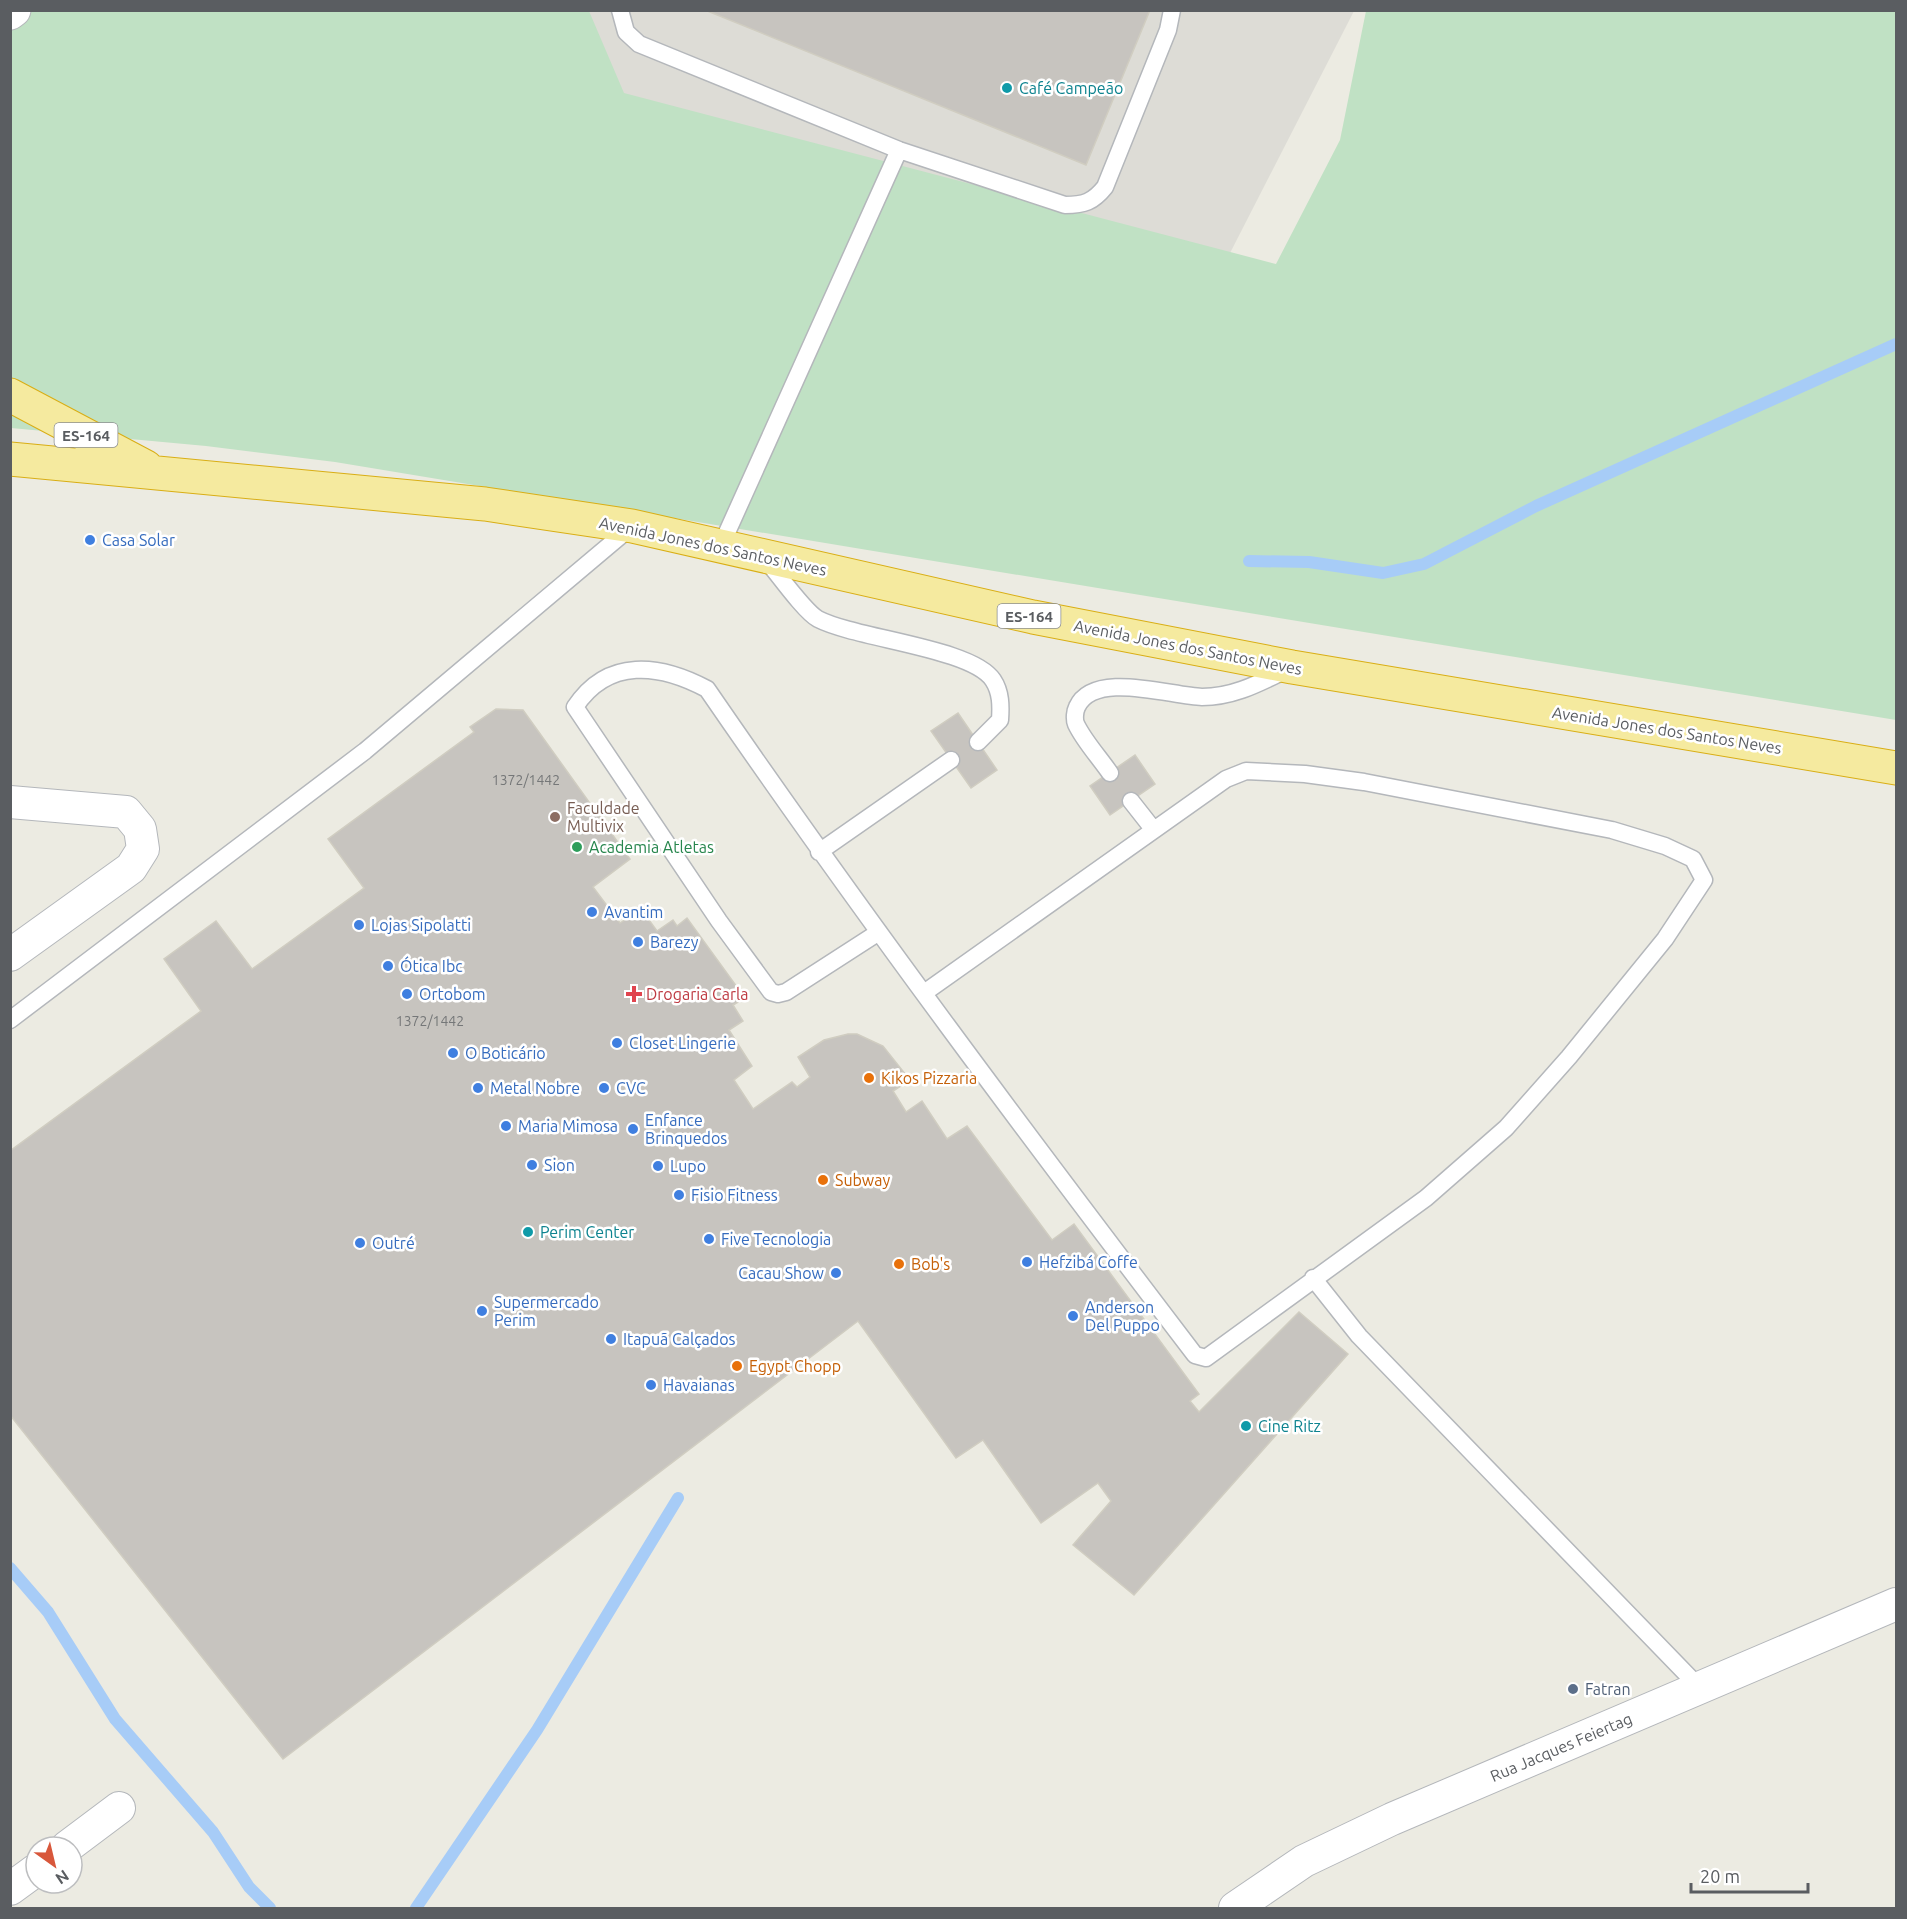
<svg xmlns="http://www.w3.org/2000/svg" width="1907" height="1919" font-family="Ubuntu,sans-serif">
<rect width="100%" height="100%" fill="#ecebe2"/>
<path fill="#dddcd6" d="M 433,11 L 1354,11 L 1081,544 Z"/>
<path fill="#c0e1c4" d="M 28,11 L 589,11 L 624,93 L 1276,264 L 1340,140 L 1366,11 L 1896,11 L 1896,720 L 335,462 L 206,446 L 11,428 L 10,24 Z"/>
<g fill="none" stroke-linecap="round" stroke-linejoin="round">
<path stroke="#a7ccf7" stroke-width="12" d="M 1249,561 L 1309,562 L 1383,573 L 1424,564 L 1536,506 L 1896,344
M 10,1568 L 48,1612 L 115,1719 L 213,1832 L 249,1887 L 270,1908
M 416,1908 L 537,1730 L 678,1498"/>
</g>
<path fill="#c7c4bf" stroke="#d0cdc1" stroke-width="1.5" d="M 705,10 L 1150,10 L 1086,165 Z
M 496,709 L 523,710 L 630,859 L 593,887 L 620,923 L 641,909 L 657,931 L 673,920 L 677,926 L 687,918 L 745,998 L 733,1005 L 743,1021 L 729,1030 L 752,1066 L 734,1080 L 753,1109 L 792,1082 L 797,1087 L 810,1077 L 798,1057 L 824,1040 L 848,1034 L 857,1034 L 883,1046 L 910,1080 L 893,1091 L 906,1112 L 922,1101 L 947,1139 L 967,1126 L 1052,1240 L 1074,1224 L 1199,1394 L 1190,1401 L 1199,1412 L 1299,1312 L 1348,1354 L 1134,1595 L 1073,1545 L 1111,1501 L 1098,1483 L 1041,1523 L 983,1440 L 956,1458 L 858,1321 L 283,1759 L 10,1415 L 10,1151 L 201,1011 L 164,959 L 216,921 L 252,969 L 364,888 L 328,839 L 474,732 L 470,727 Z
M 958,713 L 997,770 L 971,788 L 931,731 Z
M 1135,755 L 1155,784 L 1110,815 L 1090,786 Z"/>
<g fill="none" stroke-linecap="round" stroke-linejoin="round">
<defs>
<path id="service" d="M 620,10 L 626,32 L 639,44 L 899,150 L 1065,205 C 1084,205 1093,202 1105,187 L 1168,30 L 1172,10
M 720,548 L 899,150
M 767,561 C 778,574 805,612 818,619 C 857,639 972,648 993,680 C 1001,692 1001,706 1000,720 L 978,742
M 1110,773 C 1099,757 1084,741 1076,724 C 1074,719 1075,711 1077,707 C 1094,670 1170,696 1202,697 C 1234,697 1259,683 1288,669
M 1131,801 L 1153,829
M 819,852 L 951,760
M 879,932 L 786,992 L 778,994 L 771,992 L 719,921 L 575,707 C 608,657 660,664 707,689 C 863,916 1028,1136 1195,1355 L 1206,1358 L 1426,1198 L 1506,1128 L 1569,1057 L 1665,939 L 1704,880 L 1693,859 L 1665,846 L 1612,830 L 1364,782 L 1305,774 L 1246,771 L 1226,779 L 924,993
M 10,1020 L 365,751 L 631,527
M 1313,1278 L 1359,1336 L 1699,1687"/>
<path id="minor" d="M 10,802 L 126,812 L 140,829 L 143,849 L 131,868 L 10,955
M 67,1847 L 119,1808
M 10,1889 L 36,1870
M 1235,1908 L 1304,1861 L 1392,1819 L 1896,1604"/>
<path id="tertiary" d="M 10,13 L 14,10"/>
<path id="trunk" d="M 10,395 L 146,467
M 10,459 L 485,504 L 632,526 L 1033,617 L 1292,667 L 1896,768"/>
</defs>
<use href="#service" stroke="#b4b7bb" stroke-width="19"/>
<use href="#minor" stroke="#b4b7bb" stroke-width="34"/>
<use href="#tertiary" stroke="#b4b7bb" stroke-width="35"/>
<use href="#trunk" stroke="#d9ae15" stroke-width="35"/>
<use href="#service" stroke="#fff" stroke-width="16"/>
<use href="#minor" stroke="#fff" stroke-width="32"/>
<use href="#tertiary" stroke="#fff" stroke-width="33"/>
<use href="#trunk" stroke="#f5ea9f" stroke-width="33"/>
</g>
<g fill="#0f9aa8" stroke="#fff" stroke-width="2">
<circle cx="1007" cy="88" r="6"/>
<circle cx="528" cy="1232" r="6"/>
<circle cx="1246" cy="1426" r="6"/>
</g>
<g fill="#3f7fe0" stroke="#fff" stroke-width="2">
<circle cx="90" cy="540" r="6"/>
<circle cx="592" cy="912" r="6"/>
<circle cx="359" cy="925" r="6"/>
<circle cx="638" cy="942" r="6"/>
<circle cx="388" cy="966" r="6"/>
<circle cx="407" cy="994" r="6"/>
<circle cx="617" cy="1043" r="6"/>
<circle cx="453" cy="1053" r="6"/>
<circle cx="478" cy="1088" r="6"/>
<circle cx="604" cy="1088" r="6"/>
<circle cx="506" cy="1126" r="6"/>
<circle cx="633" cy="1129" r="6"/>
<circle cx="532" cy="1165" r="6"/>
<circle cx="658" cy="1166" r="6"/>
<circle cx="679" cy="1195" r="6"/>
<circle cx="709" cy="1239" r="6"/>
<circle cx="360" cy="1243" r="6"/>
<circle cx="1027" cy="1262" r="6"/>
<circle cx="836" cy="1273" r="6"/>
<circle cx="482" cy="1311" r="6"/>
<circle cx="1073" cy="1316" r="6"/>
<circle cx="611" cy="1339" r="6"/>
<circle cx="651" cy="1385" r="6"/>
</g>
<circle fill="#8d6e63" stroke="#fff" stroke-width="2" cx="555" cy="817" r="6"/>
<circle fill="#2e9e5b" stroke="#fff" stroke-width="2" cx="577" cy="847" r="6"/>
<path fill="#e0444e" stroke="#fff" stroke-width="2" d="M631 985h6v6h6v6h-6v6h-6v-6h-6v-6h6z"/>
<g fill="#e8710a" stroke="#fff" stroke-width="2">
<circle cx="869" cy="1078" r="6"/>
<circle cx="823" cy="1180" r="6"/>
<circle cx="899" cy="1264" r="6"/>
<circle cx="737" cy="1366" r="6"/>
</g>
<circle fill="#5c6f8a" stroke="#fff" stroke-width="2" cx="1573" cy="1689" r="6"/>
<g text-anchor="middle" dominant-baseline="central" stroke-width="5" stroke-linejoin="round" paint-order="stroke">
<g font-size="14" fill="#757778">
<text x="526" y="780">1372/1442</text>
<text x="430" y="1021">1372/1442</text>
</g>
<g fill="#fff" stroke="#8c8e90" stroke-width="1.5">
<rect x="54.5" y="423" width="63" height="24" rx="4.5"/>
<rect x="997.5" y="604" width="63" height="24" rx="4.5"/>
</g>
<g font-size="15" font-weight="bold" fill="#5a5d61">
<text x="86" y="435">ES-164</text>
<text x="1029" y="616">ES-164</text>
</g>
<g font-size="16" fill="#0d838f" stroke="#fff" text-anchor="start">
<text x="1019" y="88">Café Campeão</text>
<text x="540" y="1232">Perim Center</text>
<text x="1258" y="1426">Cine Ritz</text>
</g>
<g font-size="16" fill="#366cbe" stroke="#fff" text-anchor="start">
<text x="102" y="540">Casa Solar</text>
<text x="604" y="912">Avantim</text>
<text x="371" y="925">Lojas Sipolatti</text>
<text x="650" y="942">Barezy</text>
<text x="400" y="966">Ótica Ibc</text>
<text x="419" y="994">Ortobom</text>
<text x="629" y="1043">Closet Lingerie</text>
<text x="465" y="1053">O Boticário</text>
<text x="490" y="1088">Metal Nobre</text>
<text x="616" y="1088">CVC</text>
<text x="645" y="1120">Enfance<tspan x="645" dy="18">Brinquedos</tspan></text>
<text x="518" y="1126">Maria Mimosa</text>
<text x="544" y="1165">Sion</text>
<text x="670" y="1166">Lupo</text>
<text x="691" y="1195">Fisio Fitness</text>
<text x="721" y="1239">Five Tecnologia</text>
<text x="372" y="1243">Outré</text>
<text x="1039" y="1262">Hefzibá Coffe</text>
<text x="824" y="1273" text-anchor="end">Cacau Show</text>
<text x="494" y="1302">Supermercado<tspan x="494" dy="18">Perim</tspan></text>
<text x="1085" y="1307">Anderson<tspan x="1085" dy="18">Del Puppo</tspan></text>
<text x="623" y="1339">Itapuã Calçados</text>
<text x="663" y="1385">Havaianas</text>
</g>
<g font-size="16" fill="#5a5d61" stroke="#fff">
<text transform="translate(713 546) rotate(12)">Avenida Jones dos Santos Neves</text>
<text transform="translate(1188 647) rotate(11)">Avenida Jones dos Santos Neves</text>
<text transform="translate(1667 730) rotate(9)">Avenida Jones dos Santos Neves</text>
<text transform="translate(1561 1747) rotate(-23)">Rua Jacques Feiertag</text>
</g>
<g font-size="16" fill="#785e54" stroke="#fff" text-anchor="start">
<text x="567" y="808">Faculdade<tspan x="567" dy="18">Multivix</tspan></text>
</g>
<g font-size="16" fill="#27864d" stroke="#fff" text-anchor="start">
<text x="589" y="847">Academia Atletas</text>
</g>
<g font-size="16" fill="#be3a42" stroke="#fff" text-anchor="start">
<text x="646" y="994">Drogaria Carla</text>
</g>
<g font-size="16" fill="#c56008" stroke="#fff" text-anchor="start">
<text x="881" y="1078">Kikos Pizzaria</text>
<text x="835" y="1180">Subway</text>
<text x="911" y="1264">Bob's</text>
<text x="749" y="1366">Egypt Chopp</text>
</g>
<g font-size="16" fill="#4e5e75" stroke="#fff" text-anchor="start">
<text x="1585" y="1689">Fatran</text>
</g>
</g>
<rect width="1907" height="1919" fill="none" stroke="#5a5d61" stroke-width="24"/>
<g transform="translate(54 1865) rotate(146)"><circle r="28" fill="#ffffff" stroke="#bdbec0" stroke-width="1.5"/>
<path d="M0-4.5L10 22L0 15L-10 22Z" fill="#d8573b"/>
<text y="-9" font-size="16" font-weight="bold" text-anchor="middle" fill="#5a5d61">N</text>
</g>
<path d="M1691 1883v9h117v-9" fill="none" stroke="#5a5d61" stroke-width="3"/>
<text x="1700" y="1883" font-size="18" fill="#5a5d61" stroke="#ffffff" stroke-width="4.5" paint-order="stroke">20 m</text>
</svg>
